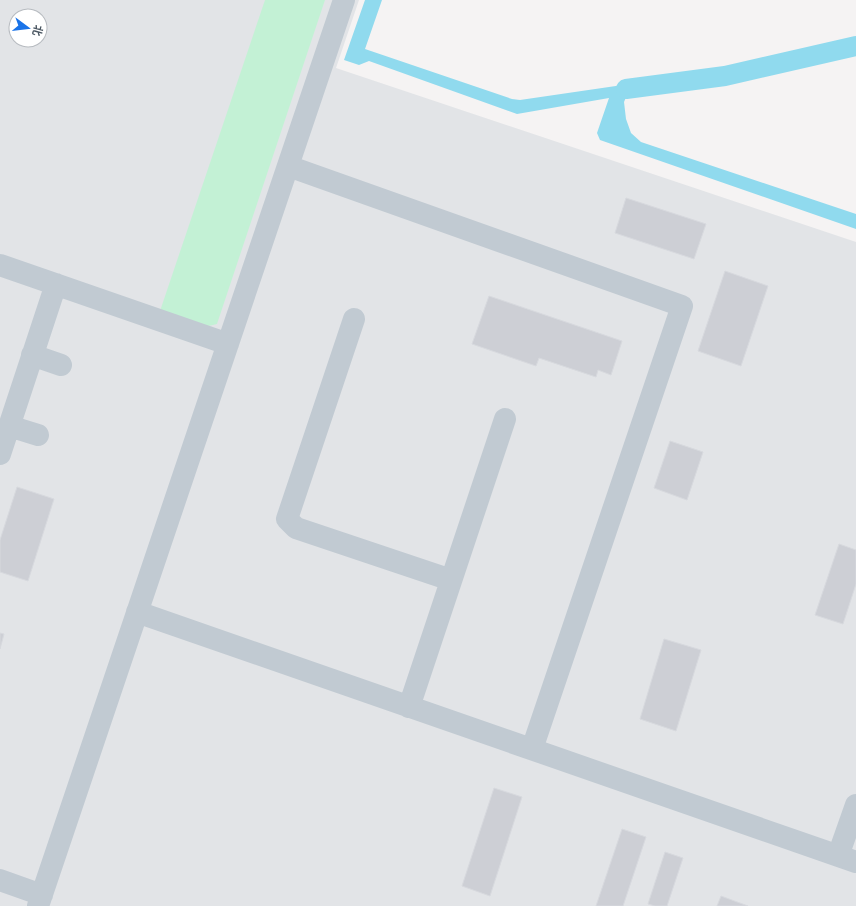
<svg xmlns="http://www.w3.org/2000/svg" width="856" height="906" font-family="'Titillium Web','Noto Sans SC',sans-serif">
<rect width="100%" height="100%" fill="#f5f3f3"/>
<path fill="#e2e4e7" fill-rule="evenodd" d="M 0,0 L 359,0 L 336,68 L 856,242 L 856,906 L 0,906 ZM 16,16 L 40,16 L 40,40 L 16,40 Z"/>
<path fill="#c3f1d5" d="M 265,0 L 325,0 L 217,324 L 200,328 L 159,314 Z"/>
<path fill="#90daee" d="M 365,0 L 382,0 L 365,49 L 512,99 L 520,100 L 650,81 L 658,90 L 627,95 L 624,102 L 626,119 L 631,133 L 641,142 L 856,214 L 856,229 L 600,140 L 597,133 L 609,98 L 517,114 L 369,61 L 359,65 L 344,60 Z"/>
<g fill="none" stroke-linecap="round" stroke-linejoin="round">
<path stroke="#90daee" stroke-width="20" d="M 626,89 L 725,76 L 856,46"/>
</g>
<path fill="#cdcfd5" stroke="#d7d9de" d="M 626,198 L 706,224 L 694,259 L 615,233 Z
M 725,271 L 768,286 L 741,366 L 698,351 Z
M 489,296 L 622,341 L 611,375 L 598,370 L 596,377 L 539,358 L 536,366 L 472,344 Z
M 670,441 L 703,452 L 687,500 L 654,488 Z
M 17,487 L 54,499 L 28,581 L 0,572 L 0,540 Z
M 839,544 L 856,550 L 856,584 L 843,624 L 815,615 Z
M 0,633 L 4,634 L 0,649 Z
M 664,639 L 701,650 L 676,731 L 640,719 Z
M 494,788 L 522,797 L 490,896 L 462,886 Z
M 622,829 L 646,837 L 623,906 L 596,906 Z
M 665,852 L 683,858 L 667,906 L 655,906 L 648,904 Z
M 721,896 L 748,906 L 717,906 Z"/>
<g fill="none" stroke-linecap="round" stroke-linejoin="round">
<path stroke="#c1cad2" stroke-width="22" d="M 288,166 L 682,306 L 532,749
M 0,265 L 228,344
M 354,319 L 287,519 L 296,528 L 451,580
M 32,355 L 61,365
M 9,426 L 38,435
M 0,454 L 56,284
M 137,612 L 856,862
M 409,707 L 505,419
M 838,856 L 856,805
M 0,880 L 42,895
M 38,906 L 344,0"/>
</g>
<g transform="translate(28 28) rotate(105)"><circle r="19" fill="#ffffff" stroke="#b7bbc0"/>
<path d="M0-3L7 15L0 10L-7 15Z" fill="#1a73e8"/>
<text y="-6" font-size="11" font-weight="bold" text-anchor="middle" fill="#4a5661">北</text>
</g>
</svg>
